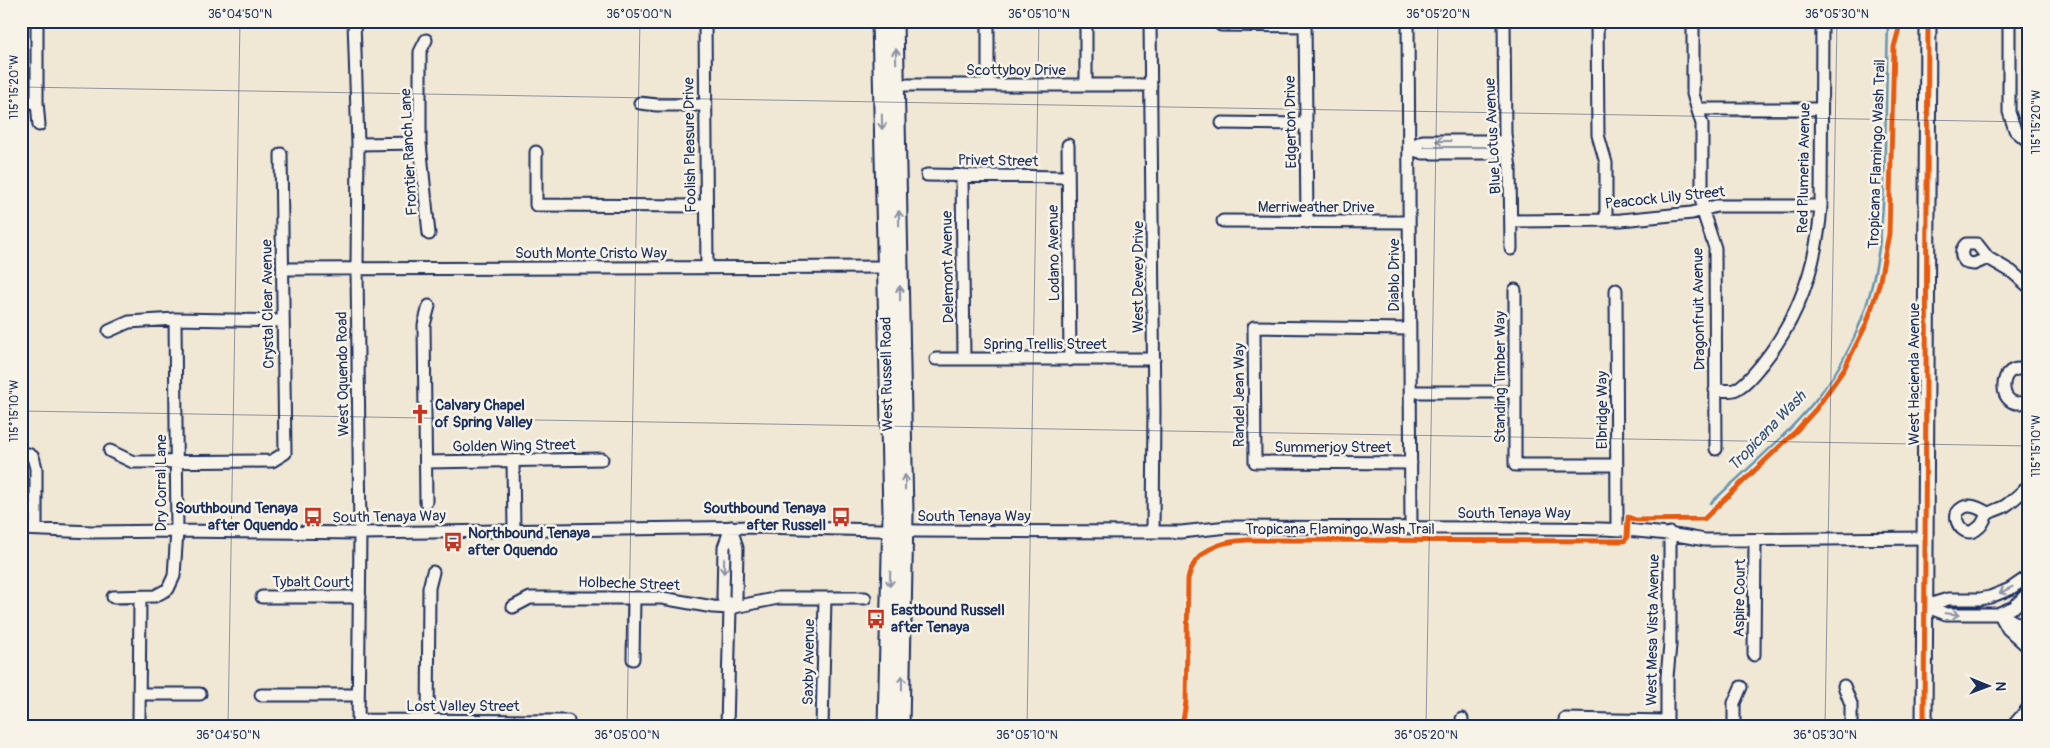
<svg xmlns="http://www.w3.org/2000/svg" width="2050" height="748" font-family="Pangolin,sans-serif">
<rect width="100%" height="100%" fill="#f0e7d5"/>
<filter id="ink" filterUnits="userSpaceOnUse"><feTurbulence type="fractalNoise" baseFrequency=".02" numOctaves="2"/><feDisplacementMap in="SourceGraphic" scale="10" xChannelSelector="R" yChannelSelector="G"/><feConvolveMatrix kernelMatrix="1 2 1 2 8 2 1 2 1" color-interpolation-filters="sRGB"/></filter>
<g filter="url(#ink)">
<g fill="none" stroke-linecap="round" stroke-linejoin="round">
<path stroke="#6096b4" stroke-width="2.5" d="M 1711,503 C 1753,463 1802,424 1834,375 C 1881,301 1883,230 1885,146 C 1886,104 1887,63 1888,21"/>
<defs>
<path id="minor" d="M 37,21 L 37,102 L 39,125
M 354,21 L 358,144 L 357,268 L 360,533 L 358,727
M 705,21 L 707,268
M 1150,21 L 1154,412 L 1153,532
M 1305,21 L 1307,222
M 1408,21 L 1411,528
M 1504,21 L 1505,134 L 1510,168 L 1511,249
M 1597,21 L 1598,135 L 1606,163 L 1606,220
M 1693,21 L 1693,94 L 1702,124 L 1702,209 L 1715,248 L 1716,449
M 2009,21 L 2009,112 L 2015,130 L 2029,142
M 1221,25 L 1305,26
M 426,40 L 420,52 L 420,143 L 429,234
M 888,85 L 1151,85
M 988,85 L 988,25
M 1086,85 L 1086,25
M 21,102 L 37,102
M 640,103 L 657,105 L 704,105
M 1698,109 L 1821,109
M 1222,123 L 1306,124
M 358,144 L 420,143
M 1068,145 L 1070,360
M 1409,148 L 1423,153 L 1490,153 L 1497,152 L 1506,146
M 1409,148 L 1423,141 L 1496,141 L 1506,146
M 536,152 L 536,205 L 706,206
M 927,175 L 1068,177
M 962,175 L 964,359
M 1223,221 L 1409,222
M 1512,221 L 1621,220 L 1692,213 L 1716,206 L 1821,206
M 1988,258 L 1974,264 L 1967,263 C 1960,258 1960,250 1966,244 L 1977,244 L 1988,258 L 2012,272 L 2029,287
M 283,269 L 893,267
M 1515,290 L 1515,465 L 1617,465
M 1616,290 L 1617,529
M 1410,329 L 1254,327 L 1255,462 L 1411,463
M 109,331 L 129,322 L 175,319 L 283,321
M 936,359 L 1154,359
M 2029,372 C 1996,355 1995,417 2029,400
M 1715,390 C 1721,390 1729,391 1734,390 C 1745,386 1755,372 1762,364 C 1799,318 1817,265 1821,206 L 1822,21
M 1411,392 L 1515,392
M 110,451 L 133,462 L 272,461 L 285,453 L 281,154
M 21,454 L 28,454 L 33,457 L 36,468 L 36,529
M 513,461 L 514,530
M 426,462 L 602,459
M 426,502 L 424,325 L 429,306
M 1988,513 C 1977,507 1966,501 1957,513 C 1954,525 1967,539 1978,528 C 1983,525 1984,519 1987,515 C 1990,511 2000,509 2005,506 C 2014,500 2021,493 2029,485
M 21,529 L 92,532 L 177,531 L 360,533 L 760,527 L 919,531 L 1153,532 L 1181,532 L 1228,527 C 1314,528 1400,528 1486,528 C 1559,528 1633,526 1705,540 L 1926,538
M 113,597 L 155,596 L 168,589 L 174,576 L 177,531 L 175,319
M 262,597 L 360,597
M 1925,606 L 1946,614 L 1997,614 L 2014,607 L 2029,592
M 1925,606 L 1948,599 L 1980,599 L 1990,597 L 2010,589 L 2029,576
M 513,607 L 530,598 L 662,598 L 713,607 L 730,608 L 778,598 L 865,598
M 730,608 L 723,598 L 724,547 L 731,528
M 1999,613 L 2008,629 L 2029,648
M 2000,614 L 2015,622 L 2029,635
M 1754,655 L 1755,540
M 633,659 L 634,598
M 1844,686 L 1851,704 L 1851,727
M 140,694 L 200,694
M 261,695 L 358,695
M 358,720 L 568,721 L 568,727
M 139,721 L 140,597
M 428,727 L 429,588 L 433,572
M 727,727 L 730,608 L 736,598 L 737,548 L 731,527
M 822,727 L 825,598
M 1462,727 L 1462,719
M 1565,727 L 1565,719 L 1667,721
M 1667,727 L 1667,677 L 1670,645 L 1670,533
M 1734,727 L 1734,703 L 1741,687
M 2012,727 L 2029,707"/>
<path id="major" d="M 880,21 L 891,514 L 886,727
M 895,21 L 905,514 L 901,727
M 1924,727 L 1928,21"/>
</defs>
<use href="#minor" stroke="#1b2f5e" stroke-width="15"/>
<use href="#major" stroke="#1b2f5e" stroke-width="19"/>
<use href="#minor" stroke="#f7f3e8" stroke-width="11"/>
<use href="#major" stroke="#f7f3e8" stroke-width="15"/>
<defs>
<path id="cycleway" d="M 1182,727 L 1186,702 L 1188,579 C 1194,550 1221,541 1248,540 L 1624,541 L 1627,538 L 1628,517 L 1636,520 L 1704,519 L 1796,431 L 1816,409 L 1844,369 L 1866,325 L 1879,285 L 1889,234 L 1894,47 L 1901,21
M 1924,727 L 1928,21"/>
</defs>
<use href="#cycleway" stroke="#f7f3e8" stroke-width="8"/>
<use href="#cycleway" stroke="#e8590c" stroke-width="5"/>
</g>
<defs><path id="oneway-shaft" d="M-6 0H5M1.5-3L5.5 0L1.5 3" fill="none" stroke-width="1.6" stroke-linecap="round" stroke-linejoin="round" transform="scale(1.25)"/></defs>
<g stroke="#8991a3">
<use href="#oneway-shaft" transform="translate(896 56) rotate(-91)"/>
<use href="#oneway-shaft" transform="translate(882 122) rotate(89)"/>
<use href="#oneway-shaft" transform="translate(1443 141) rotate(180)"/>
<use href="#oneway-shaft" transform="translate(899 218) rotate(-91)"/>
<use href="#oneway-shaft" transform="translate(900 293) rotate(-91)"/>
<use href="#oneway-shaft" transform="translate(905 482) rotate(-90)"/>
<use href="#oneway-shaft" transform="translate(724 566) rotate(91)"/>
<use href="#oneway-shaft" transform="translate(890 579) rotate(92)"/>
<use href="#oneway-shaft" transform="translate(2006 590) rotate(154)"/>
<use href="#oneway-shaft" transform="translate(1952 614) rotate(5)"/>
<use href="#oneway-shaft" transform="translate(902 683) rotate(-89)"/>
</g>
</g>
<path fill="none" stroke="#1b2f5e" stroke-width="1" stroke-opacity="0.45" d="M 21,87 L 2029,122M 21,411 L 2029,446M 228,727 L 240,21M 627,727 L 640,21M 1027,727 L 1039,21M 1426,727 L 1438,21M 1825,727 L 1837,21"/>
<defs>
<symbol id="church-bare" viewBox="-9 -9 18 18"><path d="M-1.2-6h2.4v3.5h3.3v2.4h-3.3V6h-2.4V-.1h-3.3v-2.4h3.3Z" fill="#c8321e" stroke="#f7f3e8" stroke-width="2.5" paint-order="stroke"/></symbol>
<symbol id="bus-bare" viewBox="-9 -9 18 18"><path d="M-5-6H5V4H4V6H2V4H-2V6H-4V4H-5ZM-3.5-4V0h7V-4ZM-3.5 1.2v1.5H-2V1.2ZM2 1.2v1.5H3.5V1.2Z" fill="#c8321e" stroke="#f7f3e8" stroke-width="2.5" paint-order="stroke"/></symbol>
</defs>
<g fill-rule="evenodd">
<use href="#church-bare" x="406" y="400" width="28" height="28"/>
<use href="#bus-bare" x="299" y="503" width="28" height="28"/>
<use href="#bus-bare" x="827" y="503" width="28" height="28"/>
<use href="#bus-bare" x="439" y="528" width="28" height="28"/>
<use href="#bus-bare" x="862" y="605" width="28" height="28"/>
</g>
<g text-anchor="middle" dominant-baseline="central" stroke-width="5" stroke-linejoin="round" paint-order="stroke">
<g font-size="15" fill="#1b2f5e" stroke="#f7f3e8">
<text x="1016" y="70">Scottyboy Drive</text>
<text transform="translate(1291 122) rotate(-91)">Edgerton Drive</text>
<text transform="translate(1493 136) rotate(-93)">Blue Lotus Avenue</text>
<text transform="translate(690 145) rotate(-91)">Foolish Pleasure Drive</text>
<text transform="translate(409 152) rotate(-93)">Frontier Ranch Lane</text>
<text transform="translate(1877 154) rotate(-88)">Tropicana Flamingo Wash Trail</text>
<text transform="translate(998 161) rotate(1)">Privet Street</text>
<text transform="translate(1804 168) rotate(-89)">Red Plumeria Avenue</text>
<text transform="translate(1665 198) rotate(-6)">Peacock Lily Street</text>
<text x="1316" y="207">Merriweather Drive</text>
<text x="591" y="253">South Monte Cristo Way</text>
<text transform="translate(1054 253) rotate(-91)">Lodano Avenue</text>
<text transform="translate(948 267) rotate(-91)">Delemont Avenue</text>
<text transform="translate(1394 275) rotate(-90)">Diablo Drive</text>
<text transform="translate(1138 277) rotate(-90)">West Dewey Drive</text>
<text transform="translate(268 304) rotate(-91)">Crystal Clear Avenue</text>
<text transform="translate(1699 309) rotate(-91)">Dragonfruit Avenue</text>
<text x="1045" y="344">Spring Trellis Street</text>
<text transform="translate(343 374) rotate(-91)">West Oquendo Road</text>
<text transform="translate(887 374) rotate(-91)">West Russell Road</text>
<text transform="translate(1914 374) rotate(-90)">West Hacienda Avenue</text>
<text transform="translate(1500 377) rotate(-90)">Standing Timber Way</text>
<text transform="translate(1239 395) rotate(-90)">Randel Jean Way</text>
<text transform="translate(1602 410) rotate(-90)">Elbridge Way</text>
<text transform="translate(514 446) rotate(-1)">Golden Wing Street</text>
<text x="1333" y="447">Summerjoy Street</text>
<text transform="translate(161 483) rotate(-90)">Dry Corral Lane</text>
<text x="1514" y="513">South Tenaya Way</text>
<text x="974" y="516">South Tenaya Way</text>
<text transform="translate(389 517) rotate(-1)">South Tenaya Way</text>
<text x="1340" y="529">Tropicana Flamingo Wash Trail</text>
<text x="311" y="582">Tybalt Court</text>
<text transform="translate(629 584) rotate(2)">Holbeche Street</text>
<text transform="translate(1740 598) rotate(-89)">Aspire Court</text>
<text transform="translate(1653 630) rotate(-89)">West Mesa Vista Avenue</text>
<text transform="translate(809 662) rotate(-89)">Saxby Avenue</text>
<text x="463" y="706">Lost Valley Street</text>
</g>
<g font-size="15" font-weight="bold" fill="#1b2f5e" stroke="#f7f3e8" text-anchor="start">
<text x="435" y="405">Calvary Chapel<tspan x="435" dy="17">of Spring Valley</tspan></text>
<text x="298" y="508" text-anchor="end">Southbound Tenaya<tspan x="298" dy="17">after Oquendo</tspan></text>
<text x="826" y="508" text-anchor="end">Southbound Tenaya<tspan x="826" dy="17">after Russell</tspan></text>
<text x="468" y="533">Northbound Tenaya<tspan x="468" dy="17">after Oquendo</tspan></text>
<text x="891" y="610">Eastbound Russell<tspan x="891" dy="17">after Tenaya</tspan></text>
</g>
<g font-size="16" font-style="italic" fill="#32517b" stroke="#f7f3e8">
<text transform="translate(1767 431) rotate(-46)">Tropicana Wash</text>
</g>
</g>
<rect width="2050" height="748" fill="none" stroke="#f7f3e8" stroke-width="55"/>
<g transform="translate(1988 686) rotate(91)" stroke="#f7f3e8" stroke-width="4" paint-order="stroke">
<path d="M0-4L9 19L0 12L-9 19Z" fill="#1b2f5e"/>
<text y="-8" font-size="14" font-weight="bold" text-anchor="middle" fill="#1b2f5e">N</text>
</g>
<rect x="28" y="28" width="1994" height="692" fill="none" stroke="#1b2f5e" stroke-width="2"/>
<g font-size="12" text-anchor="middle" fill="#1b2f5e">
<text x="240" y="18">36°04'50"N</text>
<text x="639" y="18">36°05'00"N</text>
<text x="1039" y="18">36°05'10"N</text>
<text x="1438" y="18">36°05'20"N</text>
<text x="1837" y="18">36°05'30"N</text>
<text transform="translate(14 87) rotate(-90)" y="4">115°15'20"W</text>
<text transform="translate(2036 122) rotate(-90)" y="4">115°15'20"W</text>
<text transform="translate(14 411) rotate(-90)" y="4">115°15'10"W</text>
<text transform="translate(2036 446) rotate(-90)" y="4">115°15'10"W</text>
<text x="228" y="739">36°04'50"N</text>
<text x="627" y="739">36°05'00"N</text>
<text x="1027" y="739">36°05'10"N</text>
<text x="1426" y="739">36°05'20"N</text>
<text x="1825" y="739">36°05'30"N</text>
</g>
</svg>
